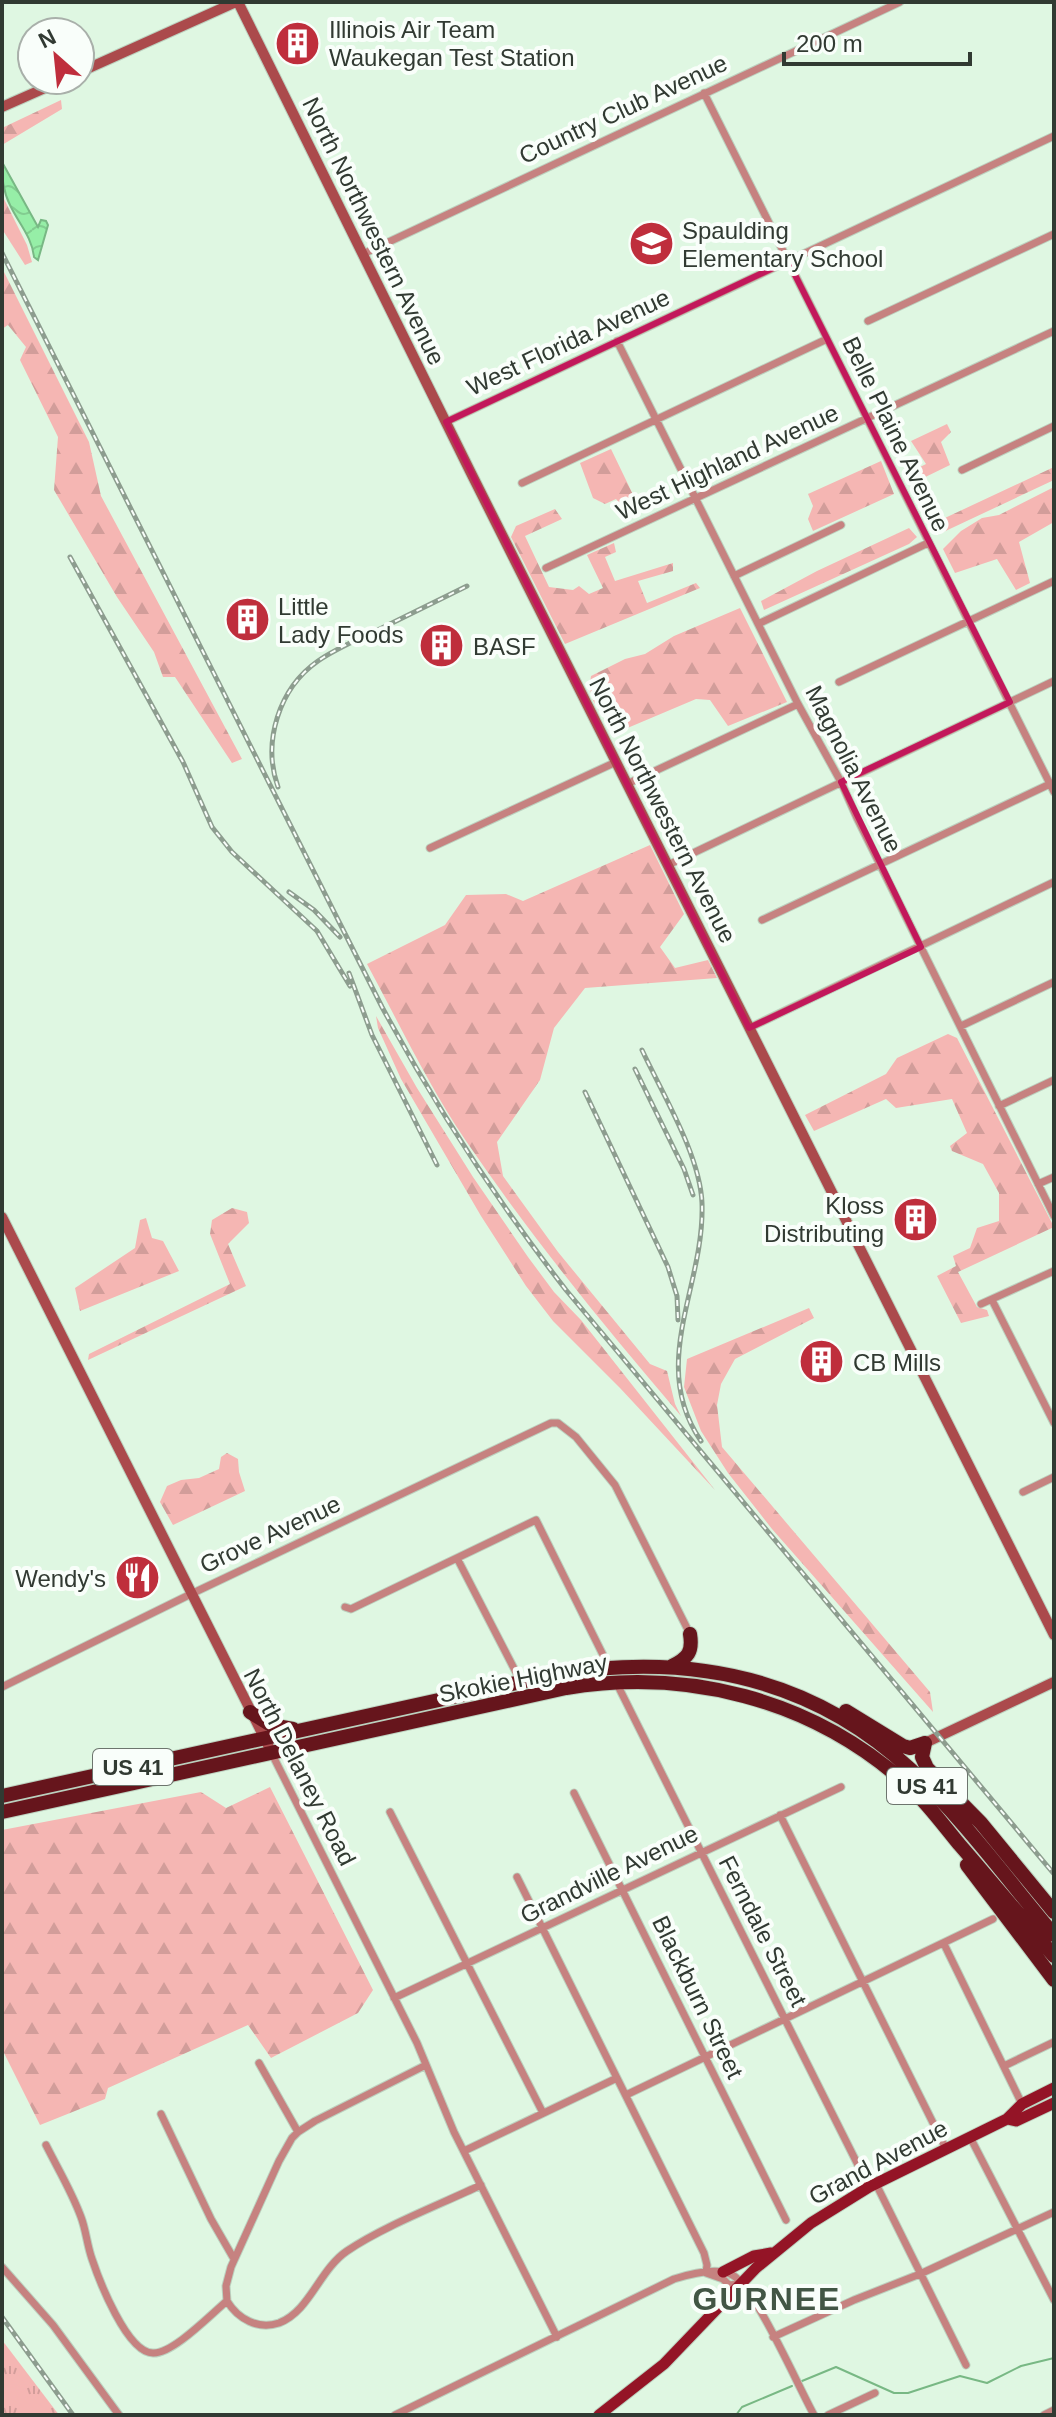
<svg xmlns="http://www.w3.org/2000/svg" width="1056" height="2417" font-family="Helvetica,sans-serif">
<defs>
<pattern id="grass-tufts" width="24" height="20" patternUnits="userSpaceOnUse" patternTransform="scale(2)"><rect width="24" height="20" fill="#f5b6b3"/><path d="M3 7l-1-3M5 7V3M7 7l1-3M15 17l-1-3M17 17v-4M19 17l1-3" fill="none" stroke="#d29d9a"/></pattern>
<pattern id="forest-firs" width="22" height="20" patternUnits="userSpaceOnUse" patternTransform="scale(2)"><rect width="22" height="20" fill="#f5b6b3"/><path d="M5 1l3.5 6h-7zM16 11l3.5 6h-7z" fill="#d29d9a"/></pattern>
<pattern id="water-waves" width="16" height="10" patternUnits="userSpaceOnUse" patternTransform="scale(2)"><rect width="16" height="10" fill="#96eea7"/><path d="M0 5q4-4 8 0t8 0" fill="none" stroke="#82cd90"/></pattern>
</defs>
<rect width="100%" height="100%" fill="#dff7e2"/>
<path fill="url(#grass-tufts)" d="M 2,2340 L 59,2415 L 2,2415 Z"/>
<path fill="url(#forest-firs)" d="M 61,100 L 62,109 L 2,145 L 2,128 Z
M 2,195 L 27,245 L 32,262 L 25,265 L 2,229 Z
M 2,268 L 89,442 L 101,496 L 242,759 L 232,763 L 175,677 L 163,677 L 154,652 L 117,597 L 54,490 L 58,437 L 20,360 L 26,347 L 8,325 L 2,329 Z
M 947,424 L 951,432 L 941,442 L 950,465 L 911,484 L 904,475 L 926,464 L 911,441 Z
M 611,449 L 639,507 L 626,511 L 616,499 L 605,504 L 593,498 L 580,463 Z
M 881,461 L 894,494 L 813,531 L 808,519 L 813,506 L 808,494 Z
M 1054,467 L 1054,480 L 937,535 L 932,524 Z
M 1054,487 L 1054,522 L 1019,542 L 1030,583 L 1016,590 L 997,559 L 955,573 L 943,549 L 961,531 L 982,518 L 999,515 Z
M 555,509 L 562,519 L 525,536 L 549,587 L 573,590 L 579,586 L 589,594 L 603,588 L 587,555 L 614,543 L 616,552 L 605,557 L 615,581 L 673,563 L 673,571 L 638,581 L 647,603 L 696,583 L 700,588 L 565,644 L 511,537 L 516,526 Z
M 909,528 L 917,537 L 909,544 L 764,610 L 761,601 L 817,571 Z
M 740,608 L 787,702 L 728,726 L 710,700 L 696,699 L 618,732 C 602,713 586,702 591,676 L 625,659 L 645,654 L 674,636 Z
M 650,845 L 684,914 L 660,947 L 675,968 L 708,960 L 717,978 L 585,988 L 554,1028 L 540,1080 L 497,1142 L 503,1176 L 558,1252 L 650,1364 L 667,1371 L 675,1404 L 681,1416 C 605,1327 532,1238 466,1141 C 428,1085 399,1023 367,964 L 445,925 L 466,895 L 506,894 L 523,901 Z
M 376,1016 L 417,1088 L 473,1177 L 528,1257 L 554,1292 L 581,1320 L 715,1490 L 620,1388 L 553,1321 L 526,1286 L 481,1216 L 401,1079 L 378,1028 Z
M 948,1034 L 957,1038 L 1054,1227 L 958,1272 L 977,1307 L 987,1310 L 989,1316 L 961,1323 L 937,1276 L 956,1266 L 953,1256 L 970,1248 L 977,1228 L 999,1221 L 999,1193 L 983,1164 L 952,1151 L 950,1146 L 967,1133 L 952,1099 L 896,1108 L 886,1099 L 814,1131 L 805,1115 L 886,1074 L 897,1058 Z
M 232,1208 L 247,1212 L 249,1223 L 228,1244 L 246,1286 L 88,1360 L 89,1354 L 230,1284 L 210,1234 L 212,1220 Z
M 146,1218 L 152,1238 L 163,1241 L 179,1271 L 80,1311 L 75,1288 L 135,1248 L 140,1220 Z
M 809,1308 L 814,1318 L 735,1359 L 721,1384 L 717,1405 L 722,1447 L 930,1692 L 933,1712 L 772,1529 L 728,1473 L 701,1431 L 684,1387 L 687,1359 Z
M 227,1453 L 238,1459 L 239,1472 L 245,1491 L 173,1525 L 160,1502 L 167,1486 L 181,1480 L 199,1478 L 219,1469 L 221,1457 Z
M 270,1787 L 373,1990 L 358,2013 L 271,2058 L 248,2025 L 108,2088 L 105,2099 L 40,2125 L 2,2049 L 2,1830 L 201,1792 L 226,1808 Z"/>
<path fill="url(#water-waves)" stroke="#78b884" stroke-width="2" d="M 2,162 L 38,227 L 41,220 L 46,221 L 48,225 L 38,260 L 34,257 C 32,237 19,224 10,205 C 3,191 2,178 2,162 Z"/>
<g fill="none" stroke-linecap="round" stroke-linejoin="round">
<path stroke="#78b884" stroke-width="2" d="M 802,2381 L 836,2367 L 894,2393 L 908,2393 L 960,2376 L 987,2383 L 1021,2366 L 1054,2358
M 736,2415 L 742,2407 L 792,2386"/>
<defs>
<path id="street" d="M 704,93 L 1054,792
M 363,254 L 900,2
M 868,321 L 1054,234
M 617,341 L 798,704 L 841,782 L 857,818 L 1054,1216
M 446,422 L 1054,136
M 962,470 L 1054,426
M 522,483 L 827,339
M 546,568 L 1054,331
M 734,576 L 841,525
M 758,624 L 928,543
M 839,682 L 1054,581
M 627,784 L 798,704
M 430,848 L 616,762
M 668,865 L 1054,681
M 762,920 L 1052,783
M 961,1026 L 1054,982
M 749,1028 L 1054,882
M 999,1106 L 1054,1080
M 1038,1184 L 1054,1177
M 992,1300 L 1054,1423
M 981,1304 L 1054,1271
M 1023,1492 L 1054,1477
M 457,1558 L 521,1682
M 345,1607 L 351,1609 L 536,1520 L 610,1669
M 617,1684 L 869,2187
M 2,1687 L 191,1594 L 551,1423 L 558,1423 L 576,1437 L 615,1485 L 690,1634
M 272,1754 L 417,2043 L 454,2132 L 557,2337
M 574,1793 L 786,2220
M 390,1812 L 543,2113
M 780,1815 L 946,2149
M 517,1877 L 704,2253 L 707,2265 L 706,2273
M 944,1944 L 1022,2104
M 394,1998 L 841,1787
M 259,2063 L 298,2132
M 1004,2066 L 1054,2042
M 626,2095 L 993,1919
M 161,2114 L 211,2219 L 234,2259
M 970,2137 L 1054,2300
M 46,2145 C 58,2169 72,2192 81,2217 C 86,2230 87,2245 92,2259 C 99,2280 127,2353 153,2353 C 173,2354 211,2314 227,2301
M 464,2151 L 617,2078
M 876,2184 L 966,2365
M 2,2267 L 53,2325 L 119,2415
M 706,2273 L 723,2279 L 729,2285 L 740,2284
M 227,2301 L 226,2286 L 231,2267 L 279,2161 L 292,2138 L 298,2132 L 315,2121 L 426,2065
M 227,2301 C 238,2319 258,2330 279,2323 C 310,2311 319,2270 347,2251 C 384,2226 439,2205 481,2185
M 773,2337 L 854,2300 L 920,2274 L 1054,2212
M 395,2415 L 674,2279 C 690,2274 719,2266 734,2276 C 757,2292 798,2386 814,2415
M 828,2415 L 875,2393
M 1044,2415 L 1054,2410"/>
<path id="secondary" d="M 238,2 L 471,473 L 1054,1635
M 80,72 L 236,2
M 2,107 L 63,80
M 2,1217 L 272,1753
M 925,1743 L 1054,1682"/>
<path id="primary" d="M 1007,2119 L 1016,2121 L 1054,2103
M 723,2272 L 754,2256 L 771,2253
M 599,2415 L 664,2364 L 756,2268 L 811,2223 L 869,2187 L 1007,2119 L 1022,2104 L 1054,2088"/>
<path id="highway" d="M 672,1666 C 688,1658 693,1652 690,1634
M 846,1711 L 903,1746 L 910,1748 L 925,1743
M 250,1712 L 271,1725 L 293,1729
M 925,1743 L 922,1757 L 927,1768 L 981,1823 L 1054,1912
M 2,1796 L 557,1674 C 688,1653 810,1676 910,1769 C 963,1818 1007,1879 1054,1935
M 2,1812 L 566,1688 C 687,1668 809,1699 902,1780 C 924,1799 941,1822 959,1844 C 991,1881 1022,1918 1054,1956
M 967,1865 L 1054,1980"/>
</defs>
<use href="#street" stroke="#bcd1bf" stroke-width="9"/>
<use href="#secondary" stroke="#bcd1bf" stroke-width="12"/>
<use href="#primary" stroke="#bcd1bf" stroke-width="13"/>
<use href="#highway" stroke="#bcd1bf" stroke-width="16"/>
<use href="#street" stroke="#c68280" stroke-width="7"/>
<use href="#secondary" stroke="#ab4a4c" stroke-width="10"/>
<use href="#primary" stroke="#941426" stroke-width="11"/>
<use href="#highway" stroke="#66151c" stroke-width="14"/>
<defs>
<path id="rail" d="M 2,253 L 382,1007 C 436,1107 496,1200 566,1290 L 1054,1874
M 70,557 L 183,762 L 212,827 L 232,852 L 317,931 L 350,986
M 278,787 C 262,742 279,688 318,661 C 338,647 362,638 384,627 C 412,613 439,600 467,586
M 289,892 L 314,910 L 340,937
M 349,973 L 372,1035 L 437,1165
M 642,1050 C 663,1095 700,1155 702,1203 C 705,1287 648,1363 701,1441
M 635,1069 L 684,1169 L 693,1195
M 585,1092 L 668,1267 L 677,1296 L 678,1320
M 2,2317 L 73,2415"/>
</defs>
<use href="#rail" stroke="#8d9d8f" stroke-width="5"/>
<use href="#rail" stroke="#f9fefa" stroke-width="2" stroke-dasharray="6" stroke-linecap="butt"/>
</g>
<path fill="none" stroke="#c2185b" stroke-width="6" stroke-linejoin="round" d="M 788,261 L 1010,702 L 841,782 L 921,947 L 749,1028 L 446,422 Z"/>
<defs>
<symbol id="building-disc" viewBox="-11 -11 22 22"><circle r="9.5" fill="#bf2e3c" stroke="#f9fefa"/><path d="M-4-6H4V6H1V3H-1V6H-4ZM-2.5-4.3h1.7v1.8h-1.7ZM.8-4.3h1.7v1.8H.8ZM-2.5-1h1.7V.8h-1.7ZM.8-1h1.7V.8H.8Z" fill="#fff"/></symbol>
<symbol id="school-disc" viewBox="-11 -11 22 22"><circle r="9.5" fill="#bf2e3c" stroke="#f9fefa"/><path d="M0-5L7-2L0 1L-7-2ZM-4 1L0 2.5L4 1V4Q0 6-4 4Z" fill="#fff"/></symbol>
<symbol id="restaurant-disc" viewBox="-11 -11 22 22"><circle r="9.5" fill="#bf2e3c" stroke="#f9fefa"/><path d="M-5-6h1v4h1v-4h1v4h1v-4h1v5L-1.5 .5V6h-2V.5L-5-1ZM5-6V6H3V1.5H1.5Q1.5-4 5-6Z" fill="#fff"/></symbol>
</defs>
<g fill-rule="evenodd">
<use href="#building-disc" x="272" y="18" width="51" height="51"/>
<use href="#school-disc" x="626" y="218" width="51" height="51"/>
<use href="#building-disc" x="222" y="594" width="51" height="51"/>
<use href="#building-disc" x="416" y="620" width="51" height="51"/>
<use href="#building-disc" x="890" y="1194" width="51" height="51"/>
<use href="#building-disc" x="796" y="1336" width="51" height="51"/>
<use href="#restaurant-disc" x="112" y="1552" width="51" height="51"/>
</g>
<g text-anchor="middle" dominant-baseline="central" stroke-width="8" stroke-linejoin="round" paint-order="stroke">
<g fill="#f9fefa" stroke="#6d756e" stroke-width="2">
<rect x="93" y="1749" width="80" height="36" rx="6"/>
<rect x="887" y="1768" width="80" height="36" rx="6"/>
</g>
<g font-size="22" font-weight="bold" fill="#313a32">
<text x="133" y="1767">US 41</text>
<text x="927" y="1786">US 41</text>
</g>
<g font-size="24" fill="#313a32" stroke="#f9fefa" text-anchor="start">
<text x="329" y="29">Illinois Air Team<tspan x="329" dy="28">Waukegan Test Station</tspan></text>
<text x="682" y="230">Spaulding<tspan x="682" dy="28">Elementary School</tspan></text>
<text x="278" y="606">Little<tspan x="278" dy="28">Lady Foods</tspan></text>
<text x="473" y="646">BASF</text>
<text x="884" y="1205" text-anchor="end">Kloss<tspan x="884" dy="28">Distributing</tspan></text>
<text x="853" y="1362">CB Mills</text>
<text x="106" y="1578" text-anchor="end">Wendy's</text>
</g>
<g font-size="24" fill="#313a32" stroke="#f9fefa">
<text transform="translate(623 109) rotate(-25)">Country Club Avenue</text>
<text transform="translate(374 231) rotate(64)">North Northwestern Avenue</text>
<text transform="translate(568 342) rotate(-25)">West Florida Avenue</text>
<text transform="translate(896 434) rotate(64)">Belle Plaine Avenue</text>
<text transform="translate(727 462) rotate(-25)">West Highland Avenue</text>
<text transform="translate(854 769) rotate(63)">Magnolia Avenue</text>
<text transform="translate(663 810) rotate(63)">North Northwestern Avenue</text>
<text transform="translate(270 1534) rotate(-25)">Grove Avenue</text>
<text transform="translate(523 1678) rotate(-11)">Skokie Highway</text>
<text transform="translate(300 1767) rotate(63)">North Delaney Road</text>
<text transform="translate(609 1874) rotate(-26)">Grandville Avenue</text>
<text transform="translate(763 1931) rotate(63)">Ferndale Street</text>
<text transform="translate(698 1997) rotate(64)">Blackburn Street</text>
<text transform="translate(878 2162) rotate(-28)">Grand Avenue</text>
</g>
<g font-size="32" font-weight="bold" letter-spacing="2" fill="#425645" stroke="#f9fefa">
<text x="767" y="2299">GURNEE</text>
</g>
</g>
<rect width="1056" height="2417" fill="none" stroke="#313a32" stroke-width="8"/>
<g transform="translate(56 56) rotate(333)"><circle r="38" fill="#f9fefa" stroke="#a9b0aa" stroke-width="2"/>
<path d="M0-6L14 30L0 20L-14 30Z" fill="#bf2e3c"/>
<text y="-12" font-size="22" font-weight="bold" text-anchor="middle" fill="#313a32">N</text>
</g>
<path d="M784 52v12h186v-12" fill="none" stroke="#313a32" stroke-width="4"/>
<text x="796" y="52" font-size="24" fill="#313a32" stroke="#f9fefa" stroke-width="6" paint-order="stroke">200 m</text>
</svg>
